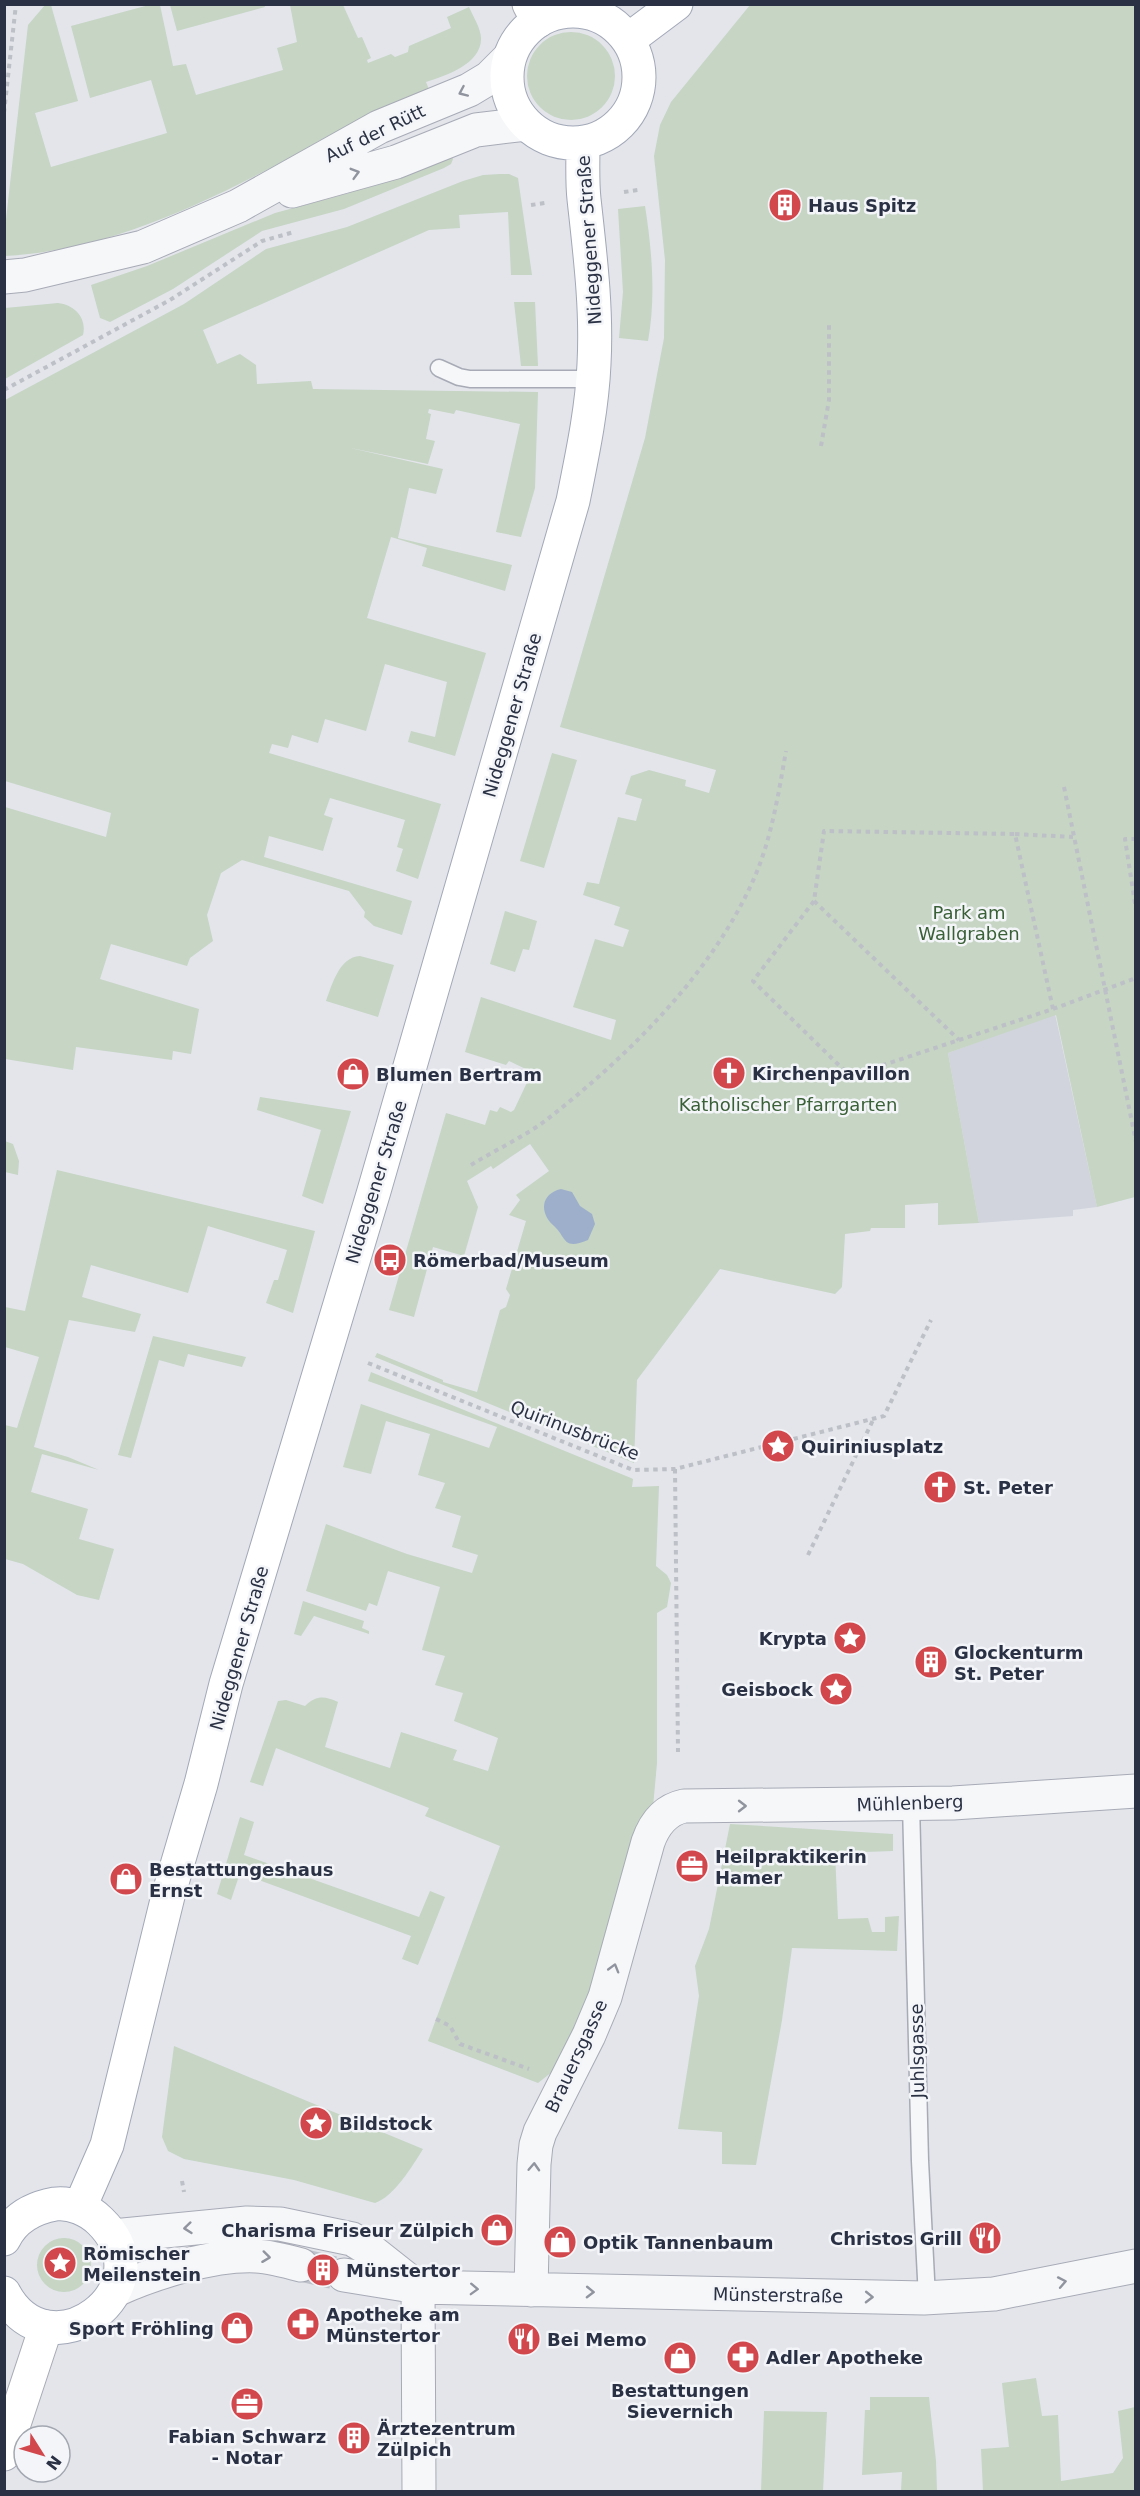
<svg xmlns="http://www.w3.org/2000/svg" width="1140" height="2496" font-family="'DejaVu Sans',sans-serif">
<rect width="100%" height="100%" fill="#e3e5eb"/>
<path fill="#d1d4dd" d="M 1055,1014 L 1097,1207 L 1073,1210 L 1073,1216 L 979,1223 L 948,1053 Z"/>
<path fill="#c6d5c4" d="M 264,4 L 265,7 L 177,31 L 170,5 Z
M 45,5 L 51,5 L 78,101 L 35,113 L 51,167 L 167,133 L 151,80 L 90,98 L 71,26 L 149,5 L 160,5 L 173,66 L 186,64 L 196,95 L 283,70 L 277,48 L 297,42 L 290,5 L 343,5 L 358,38 L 362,37 L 371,58 L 367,60 L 368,63 L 391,54 L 395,57 L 408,52 L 409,46 L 451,28 L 447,17 L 469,7 C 473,16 481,29 481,38 C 482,64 445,76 426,82 L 430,92 C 398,106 365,118 334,133 C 315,142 297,154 278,164 C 193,209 101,251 5,256 L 5,228 L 28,25 Z
M 750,5 L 1135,5 L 1135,1197 L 1097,1207 L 1056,1015 L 948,1053 L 979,1223 L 938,1225 L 938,1203 L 905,1205 L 905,1228 L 871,1228 L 870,1231 L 845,1234 L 842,1287 L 835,1294 L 720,1269 L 637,1380 L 634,1463 L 375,1357 L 377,1353 L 443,1380 L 443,1382 L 477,1392 L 500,1310 L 506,1307 L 510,1295 L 506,1289 L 526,1221 L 509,1215 L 520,1200 L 516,1195 L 549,1171 L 530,1144 L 493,1169 L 491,1166 L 467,1181 L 478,1207 L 464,1256 L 433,1247 L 414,1317 L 389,1310 L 446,1113 L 485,1125 L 490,1110 L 497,1112 L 500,1107 L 511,1112 L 514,1110 L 532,1072 L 509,1061 L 506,1065 L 465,1052 L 481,997 L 611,1040 L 616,1020 L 573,1007 L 595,939 L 623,947 L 629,930 L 614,925 L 620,907 L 583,895 L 587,882 L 599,884 L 618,817 L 636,821 L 642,799 L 625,794 L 631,776 L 649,770 L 686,780 L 685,786 L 709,793 L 716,770 L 560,727 L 645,438 L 664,338 L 665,260 L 654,156 L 660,125 L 671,102 Z
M527 76a44 44 0 1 1 88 0a44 44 0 1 1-88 0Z
M 451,153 L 453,159 L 451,164 L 444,168 L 344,209 L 262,231 L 173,289 L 110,322 L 100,318 L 91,285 L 147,266 L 275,213 L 349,193 L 438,156 Z
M 500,174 L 509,174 L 518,178 L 532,275 L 511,275 L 508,212 L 459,215 L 460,228 L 429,230 L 203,330 L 217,364 L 240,354 L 256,365 L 257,384 L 311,381 L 313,389 L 538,392 L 535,488 L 521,537 L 496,532 L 520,424 L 456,410 L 454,414 L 429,409 L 428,413 L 431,414 L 426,439 L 435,441 L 428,464 L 346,447 L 443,469 L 436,494 L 409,488 L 398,538 L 512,565 L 505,591 L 422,566 L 427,548 L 391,537 L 367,618 L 486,653 L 455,756 L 408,742 L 411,731 L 435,737 L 447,682 L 385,664 L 366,731 L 325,719 L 318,743 L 292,735 L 288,748 L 272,744 L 269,753 L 441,804 L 418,879 L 396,871 L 403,849 L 397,847 L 405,820 L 330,798 L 324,815 L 333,818 L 323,851 L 269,836 L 264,857 L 412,901 L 402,935 L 374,926 L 364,917 L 365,912 L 349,891 L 242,860 L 221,873 L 207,915 L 213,941 L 190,958 L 187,966 L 111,944 L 100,979 L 199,1009 L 191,1054 L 173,1051 L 172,1060 L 76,1047 L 73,1070 L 5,1059 L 5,807 L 106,837 L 111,813 L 5,781 L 5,400 L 184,304 L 266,249 L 347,227 L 463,181 L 483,175 Z
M 645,206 C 652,250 656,298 648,341 L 619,338 L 623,292 L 618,209 Z
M 514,302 L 535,302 L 538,366 L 521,366 Z
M 58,303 C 75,305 87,318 83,335 L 5,379 L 5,308 Z
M 552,753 L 577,760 L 544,868 L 520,861 Z
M 505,911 L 537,921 L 529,950 L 523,949 L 515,972 L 490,964 Z
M 360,956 L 394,965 L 378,1017 L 326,1001 C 332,985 339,957 360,956 Z
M 260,1097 L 351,1111 L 323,1204 L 302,1196 L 321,1130 L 257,1110 Z
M 5,1141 L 13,1144 L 19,1161 L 18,1175 L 5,1172 Z
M 57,1170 L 315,1231 L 293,1313 L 266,1303 L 274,1280 L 278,1280 L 287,1250 L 208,1226 L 188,1293 L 91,1265 L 82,1297 L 141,1314 L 135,1332 L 69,1320 L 34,1447 L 68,1457 L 99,1470 L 42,1454 L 31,1492 L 88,1509 L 79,1539 L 114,1549 L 99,1600 L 77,1595 L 23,1564 L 5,1559 L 5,1425 L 17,1428 L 39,1357 L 5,1347 L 5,1307 L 25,1311 Z
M 153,1336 L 246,1357 L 242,1367 L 188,1354 L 184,1367 L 159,1360 L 131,1458 L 118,1455 Z
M 371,1372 L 631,1478 L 633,1479 L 632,1487 L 659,1486 L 656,1566 L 667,1575 L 671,1583 L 667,1607 L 657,1613 L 657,1763 L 653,1807 L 624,1905 L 566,2061 L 538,2083 L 428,2041 L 500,1846 L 425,1816 L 429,1808 L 276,1748 L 263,1786 L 250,1782 L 278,1701 L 286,1700 L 305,1706 C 317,1695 324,1696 338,1702 L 325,1747 L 390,1768 L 401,1732 L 457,1750 L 453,1760 L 488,1771 L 498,1738 L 454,1721 L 463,1693 L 435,1685 L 445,1656 L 422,1650 L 440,1587 L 388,1571 L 377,1606 L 369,1603 L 366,1611 L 306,1591 L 326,1524 L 407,1554 L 472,1573 L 478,1555 L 452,1547 L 461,1516 L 435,1508 L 445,1483 L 418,1475 L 430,1434 L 386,1421 L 371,1474 L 343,1467 L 361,1404 L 489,1448 L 497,1427 L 368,1381 Z
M 303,1601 L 364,1621 L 362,1628 L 369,1631 L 369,1634 L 314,1616 L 301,1636 L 294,1634 Z
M 240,1817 L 254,1822 L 244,1855 L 419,1917 L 430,1891 L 445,1897 L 418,1965 L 402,1959 L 411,1936 L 240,1873 L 231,1900 L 217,1894 Z
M 730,1824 L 893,1834 L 893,1851 L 835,1853 L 838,1919 L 868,1918 L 872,1932 L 885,1932 L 885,1917 L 899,1916 L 897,1951 L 792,1948 L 782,2020 L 756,2165 L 722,2164 L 722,2132 L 678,2129 L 699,1996 L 695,1966 L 709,1929 Z
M 174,2046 L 423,2149 C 413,2165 394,2197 375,2203 L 294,2180 L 184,2159 L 168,2151 L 162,2137 Z
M37 2265a27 27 0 1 1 54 0a27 27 0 1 1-54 0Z
M 1036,2378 L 1042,2416 L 1058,2415 L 1061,2481 L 1113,2473 L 1123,2458 L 1118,2411 L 1135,2407 L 1135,2491 L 983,2491 L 981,2449 L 1009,2447 L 1002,2383 Z
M 870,2397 L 929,2397 L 936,2461 L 937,2491 L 901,2491 L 902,2472 L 862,2475 L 865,2410 L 870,2410 Z
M 764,2411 L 827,2412 L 823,2491 L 761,2491 Z"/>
<path fill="#9eafcc" d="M 561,1189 L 572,1192 L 580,1206 L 592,1214 L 595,1224 L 588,1240 C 562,1251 567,1237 553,1225 C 540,1213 540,1194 561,1189 Z"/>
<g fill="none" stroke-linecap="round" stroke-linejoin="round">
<path stroke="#bec1ca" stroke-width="33" stroke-dasharray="33 16" stroke-linecap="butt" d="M 301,2265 L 344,2275"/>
<defs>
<path id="lane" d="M 439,368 L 459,377 L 470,379 L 593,379
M 911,1804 L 920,2161 L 927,2298"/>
<path id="street" d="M 292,191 L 396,162 L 476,130 L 526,124
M 4,277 L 25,275 L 143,247 L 238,206 L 379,127 L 469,90 L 489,78 L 509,58
M 113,2236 L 247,2223 L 280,2224 L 352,2239 L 370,2250 L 413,2284
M 344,2275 L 418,2287 L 924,2298 L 994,2294 L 1136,2266
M 418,2287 L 419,2492
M 116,2290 C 153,2273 214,2254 256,2256 C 271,2257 286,2261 301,2265
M 531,2290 L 534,2164 L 536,2145 L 540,2132 L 589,2035 L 605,1997 L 648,1842 C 654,1825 665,1810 684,1806 L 953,1803 L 1136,1791"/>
<path id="secondary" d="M 529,4 L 538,21
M 4,2454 L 46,2327"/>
<path id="primary" d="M507 77a66 66 0 1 1 132 0a66 66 0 1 1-132 0Z
M 628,40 L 676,4
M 80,2207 L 107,2145 L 168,1896 L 201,1784 L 226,1684 L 374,1191 L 573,501 C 582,456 592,410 594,364 C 597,309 590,254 584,199 C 582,181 583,162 583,144
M 4,2239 C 14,2218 33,2208 55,2204 C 71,2202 89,2210 100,2221 C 169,2288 49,2378 4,2293"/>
</defs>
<use href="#lane" stroke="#a8abb6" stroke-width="19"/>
<use href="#street" stroke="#a8abb6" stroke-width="35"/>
<use href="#secondary" stroke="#a8abb6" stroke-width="35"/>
<use href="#primary" stroke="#a2a8b7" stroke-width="35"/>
<path stroke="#bdc0c6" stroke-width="4" stroke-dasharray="4.5 4.5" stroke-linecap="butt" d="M 4,113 L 16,4
M 624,192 L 638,190
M 531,205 L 545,203
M 4,390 L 170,300 L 262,241 L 294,232
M 821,446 L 829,400 L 829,321
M 1064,787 L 1136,1142
M 1015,834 L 1073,837
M 1136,839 L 1125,839 L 1136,910
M 814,901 L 959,1040
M 1053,1009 L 1015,834 L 824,831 L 814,901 L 753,981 L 850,1076 L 1053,1009 L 1136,978
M 471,1165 C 495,1150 522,1138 545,1121 C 626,1058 709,977 752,883 C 771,842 778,796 786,751
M 368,1363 L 633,1470 L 675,1469 L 884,1416 L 931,1320
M 675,1469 L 678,1752
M 808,1555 L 874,1418
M 436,2019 L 450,2026 L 460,2044 L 529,2069
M 182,2181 L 184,2192"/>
<use href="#lane" stroke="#f6f7f9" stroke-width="16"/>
<use href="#street" stroke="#f6f7f9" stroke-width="33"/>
<use href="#secondary" stroke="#fff" stroke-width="33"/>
<use href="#primary" stroke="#fff" stroke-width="33"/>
</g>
<defs><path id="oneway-chevron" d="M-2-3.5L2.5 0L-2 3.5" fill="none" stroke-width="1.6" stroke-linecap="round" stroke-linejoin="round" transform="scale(1.5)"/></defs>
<g stroke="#90949e">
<use href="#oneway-chevron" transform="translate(463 92) rotate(156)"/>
<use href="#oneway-chevron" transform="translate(355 173) rotate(-16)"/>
<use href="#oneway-chevron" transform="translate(742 1806)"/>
<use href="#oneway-chevron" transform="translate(614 1968) rotate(-74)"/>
<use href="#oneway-chevron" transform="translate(534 2167) rotate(-87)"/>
<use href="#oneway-chevron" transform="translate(188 2228) rotate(174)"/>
<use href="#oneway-chevron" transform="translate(266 2257) rotate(7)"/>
<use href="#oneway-chevron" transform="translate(1062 2282) rotate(-11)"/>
<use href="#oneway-chevron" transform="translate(474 2289) rotate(2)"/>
<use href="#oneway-chevron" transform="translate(590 2292) rotate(1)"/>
<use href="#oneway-chevron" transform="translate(869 2297) rotate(1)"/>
</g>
<defs>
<symbol id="building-disc" viewBox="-11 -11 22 22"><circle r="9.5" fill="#d1474c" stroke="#f3f5f8"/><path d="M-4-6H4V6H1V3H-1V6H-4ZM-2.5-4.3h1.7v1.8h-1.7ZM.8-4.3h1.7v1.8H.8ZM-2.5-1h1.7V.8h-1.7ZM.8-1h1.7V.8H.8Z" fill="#fff"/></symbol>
<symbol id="church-disc" viewBox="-11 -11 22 22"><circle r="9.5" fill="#d1474c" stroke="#f3f5f8"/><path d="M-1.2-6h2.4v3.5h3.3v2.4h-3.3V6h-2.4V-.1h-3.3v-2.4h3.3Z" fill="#fff"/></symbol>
<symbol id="shop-disc" viewBox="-11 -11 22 22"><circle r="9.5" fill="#d1474c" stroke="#f3f5f8"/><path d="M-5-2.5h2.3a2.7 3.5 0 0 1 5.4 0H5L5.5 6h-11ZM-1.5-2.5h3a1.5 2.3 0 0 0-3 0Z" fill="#fff"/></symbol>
<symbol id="bus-disc" viewBox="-11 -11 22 22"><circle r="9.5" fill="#d1474c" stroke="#f3f5f8"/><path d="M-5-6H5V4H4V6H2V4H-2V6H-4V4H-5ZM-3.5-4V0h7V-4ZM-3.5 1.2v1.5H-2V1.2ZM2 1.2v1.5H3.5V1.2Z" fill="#fff"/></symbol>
<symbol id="sight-disc" viewBox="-11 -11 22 22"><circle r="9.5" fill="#d1474c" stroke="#f3f5f8"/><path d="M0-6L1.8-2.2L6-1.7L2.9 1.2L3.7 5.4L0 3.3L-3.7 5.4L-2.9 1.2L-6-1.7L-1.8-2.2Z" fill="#fff"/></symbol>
<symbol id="office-disc" viewBox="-11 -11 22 22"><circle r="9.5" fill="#d1474c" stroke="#f3f5f8"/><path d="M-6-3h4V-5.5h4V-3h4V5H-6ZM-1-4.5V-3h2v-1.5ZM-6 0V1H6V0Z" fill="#fff"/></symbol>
<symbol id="restaurant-disc" viewBox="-11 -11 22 22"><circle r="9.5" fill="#d1474c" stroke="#f3f5f8"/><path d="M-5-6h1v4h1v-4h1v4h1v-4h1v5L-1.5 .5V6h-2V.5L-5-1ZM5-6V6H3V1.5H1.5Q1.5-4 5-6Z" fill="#fff"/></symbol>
<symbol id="pharmacy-disc" viewBox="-11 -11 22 22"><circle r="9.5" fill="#d1474c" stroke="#f3f5f8"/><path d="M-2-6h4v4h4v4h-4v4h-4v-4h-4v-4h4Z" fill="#fff"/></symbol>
</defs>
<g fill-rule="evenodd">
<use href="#building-disc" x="766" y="186" width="38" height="38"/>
<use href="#church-disc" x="710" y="1054" width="38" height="38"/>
<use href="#shop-disc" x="334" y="1055" width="38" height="38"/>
<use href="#bus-disc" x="371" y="1241" width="38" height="38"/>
<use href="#sight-disc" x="759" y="1427" width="38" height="38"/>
<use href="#church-disc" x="921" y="1468" width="38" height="38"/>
<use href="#sight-disc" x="831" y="1619" width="38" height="38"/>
<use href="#building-disc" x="912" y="1643" width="38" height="38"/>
<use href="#sight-disc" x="817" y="1670" width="38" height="38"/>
<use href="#office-disc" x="673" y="1847" width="38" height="38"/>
<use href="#shop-disc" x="107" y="1860" width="38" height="38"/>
<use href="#sight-disc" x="297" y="2104" width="38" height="38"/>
<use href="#shop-disc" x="478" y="2211" width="38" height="38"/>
<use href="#restaurant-disc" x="966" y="2219" width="38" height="38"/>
<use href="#shop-disc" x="541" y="2223" width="38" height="38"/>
<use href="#sight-disc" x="41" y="2244" width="38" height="38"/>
<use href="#building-disc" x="304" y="2251" width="38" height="38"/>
<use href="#pharmacy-disc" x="284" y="2305" width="38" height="38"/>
<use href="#shop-disc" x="218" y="2309" width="38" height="38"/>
<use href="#restaurant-disc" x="505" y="2320" width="38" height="38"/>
<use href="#pharmacy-disc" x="724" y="2338" width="38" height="38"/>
<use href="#shop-disc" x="661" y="2339" width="38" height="38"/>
<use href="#office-disc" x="228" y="2385" width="38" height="38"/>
<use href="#building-disc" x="335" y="2419" width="38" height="38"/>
</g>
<g text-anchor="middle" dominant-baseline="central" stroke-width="5" stroke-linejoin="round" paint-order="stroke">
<g font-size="18" fill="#2a3144" stroke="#f3f5f8">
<text transform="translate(375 133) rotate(-26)">Auf der Rütt</text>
<text transform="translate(589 240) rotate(-94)">Nideggener Straße</text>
<text transform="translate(512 715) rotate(-74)">Nideggener Straße</text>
<text transform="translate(376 1182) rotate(-73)">Nideggener Straße</text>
<text transform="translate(575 1430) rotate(21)">Quirinusbrücke</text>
<text transform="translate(239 1648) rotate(-74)">Nideggener Straße</text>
<text transform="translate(910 1803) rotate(-2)">Mühlenberg</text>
<text transform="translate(917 2051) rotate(-91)">Juhlsgasse</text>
<text transform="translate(576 2056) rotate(-65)">Brauersgasse</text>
<text transform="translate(778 2295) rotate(1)">Münsterstraße</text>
</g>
<g font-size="18" font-weight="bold" fill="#2a3144" stroke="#f3f5f8" text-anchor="start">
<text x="808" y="205">Haus Spitz</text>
<text x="752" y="1073">Kirchenpavillon</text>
<text x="376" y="1074">Blumen Bertram</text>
<text x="413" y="1260">Römerbad/Museum</text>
<text x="801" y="1446">Quiriniusplatz</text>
<text x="963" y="1487">St. Peter</text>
<text x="827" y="1638" text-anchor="end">Krypta</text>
<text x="954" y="1652">Glockenturm<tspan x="954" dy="21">St. Peter</tspan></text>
<text x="813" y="1689" text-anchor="end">Geisbock</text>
<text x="715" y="1856">Heilpraktikerin<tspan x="715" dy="21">Hamer</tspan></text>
<text x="149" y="1869">Bestattungeshaus<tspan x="149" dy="21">Ernst</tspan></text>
<text x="339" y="2123">Bildstock</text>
<text x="474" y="2230" text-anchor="end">Charisma Friseur Zülpich</text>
<text x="962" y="2238" text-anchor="end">Christos Grill</text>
<text x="583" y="2242">Optik Tannenbaum</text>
<text x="83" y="2253">Römischer<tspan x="83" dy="21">Meilenstein</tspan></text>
<text x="346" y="2270">Münstertor</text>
<text x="326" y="2314">Apotheke am<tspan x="326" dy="21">Münstertor</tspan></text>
<text x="214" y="2328" text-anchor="end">Sport Fröhling</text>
<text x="547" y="2339">Bei Memo</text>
<text x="766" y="2357">Adler Apotheke</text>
<text x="680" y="2390" text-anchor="middle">Bestattungen<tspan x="680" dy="21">Sievernich</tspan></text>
<text x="377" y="2428">Ärztezentrum<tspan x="377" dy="21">Zülpich</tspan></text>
<text x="247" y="2436" text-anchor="middle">Fabian Schwarz<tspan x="247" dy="21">- Notar</tspan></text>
</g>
<g font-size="18" fill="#3a6037" stroke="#f3f5f8">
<text x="969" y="912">Park am<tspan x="969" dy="21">Wallgraben</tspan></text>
<text x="788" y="1104">Katholischer Pfarrgarten</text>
</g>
</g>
<rect width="1140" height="2496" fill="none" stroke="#2a3144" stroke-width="12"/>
<g transform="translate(42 2454) rotate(127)"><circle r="28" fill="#f3f5f8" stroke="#a3a7b0" stroke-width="1.5"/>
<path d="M0-4.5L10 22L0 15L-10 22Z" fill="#d1474c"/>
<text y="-9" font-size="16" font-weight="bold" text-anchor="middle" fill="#2a3144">N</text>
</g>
</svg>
